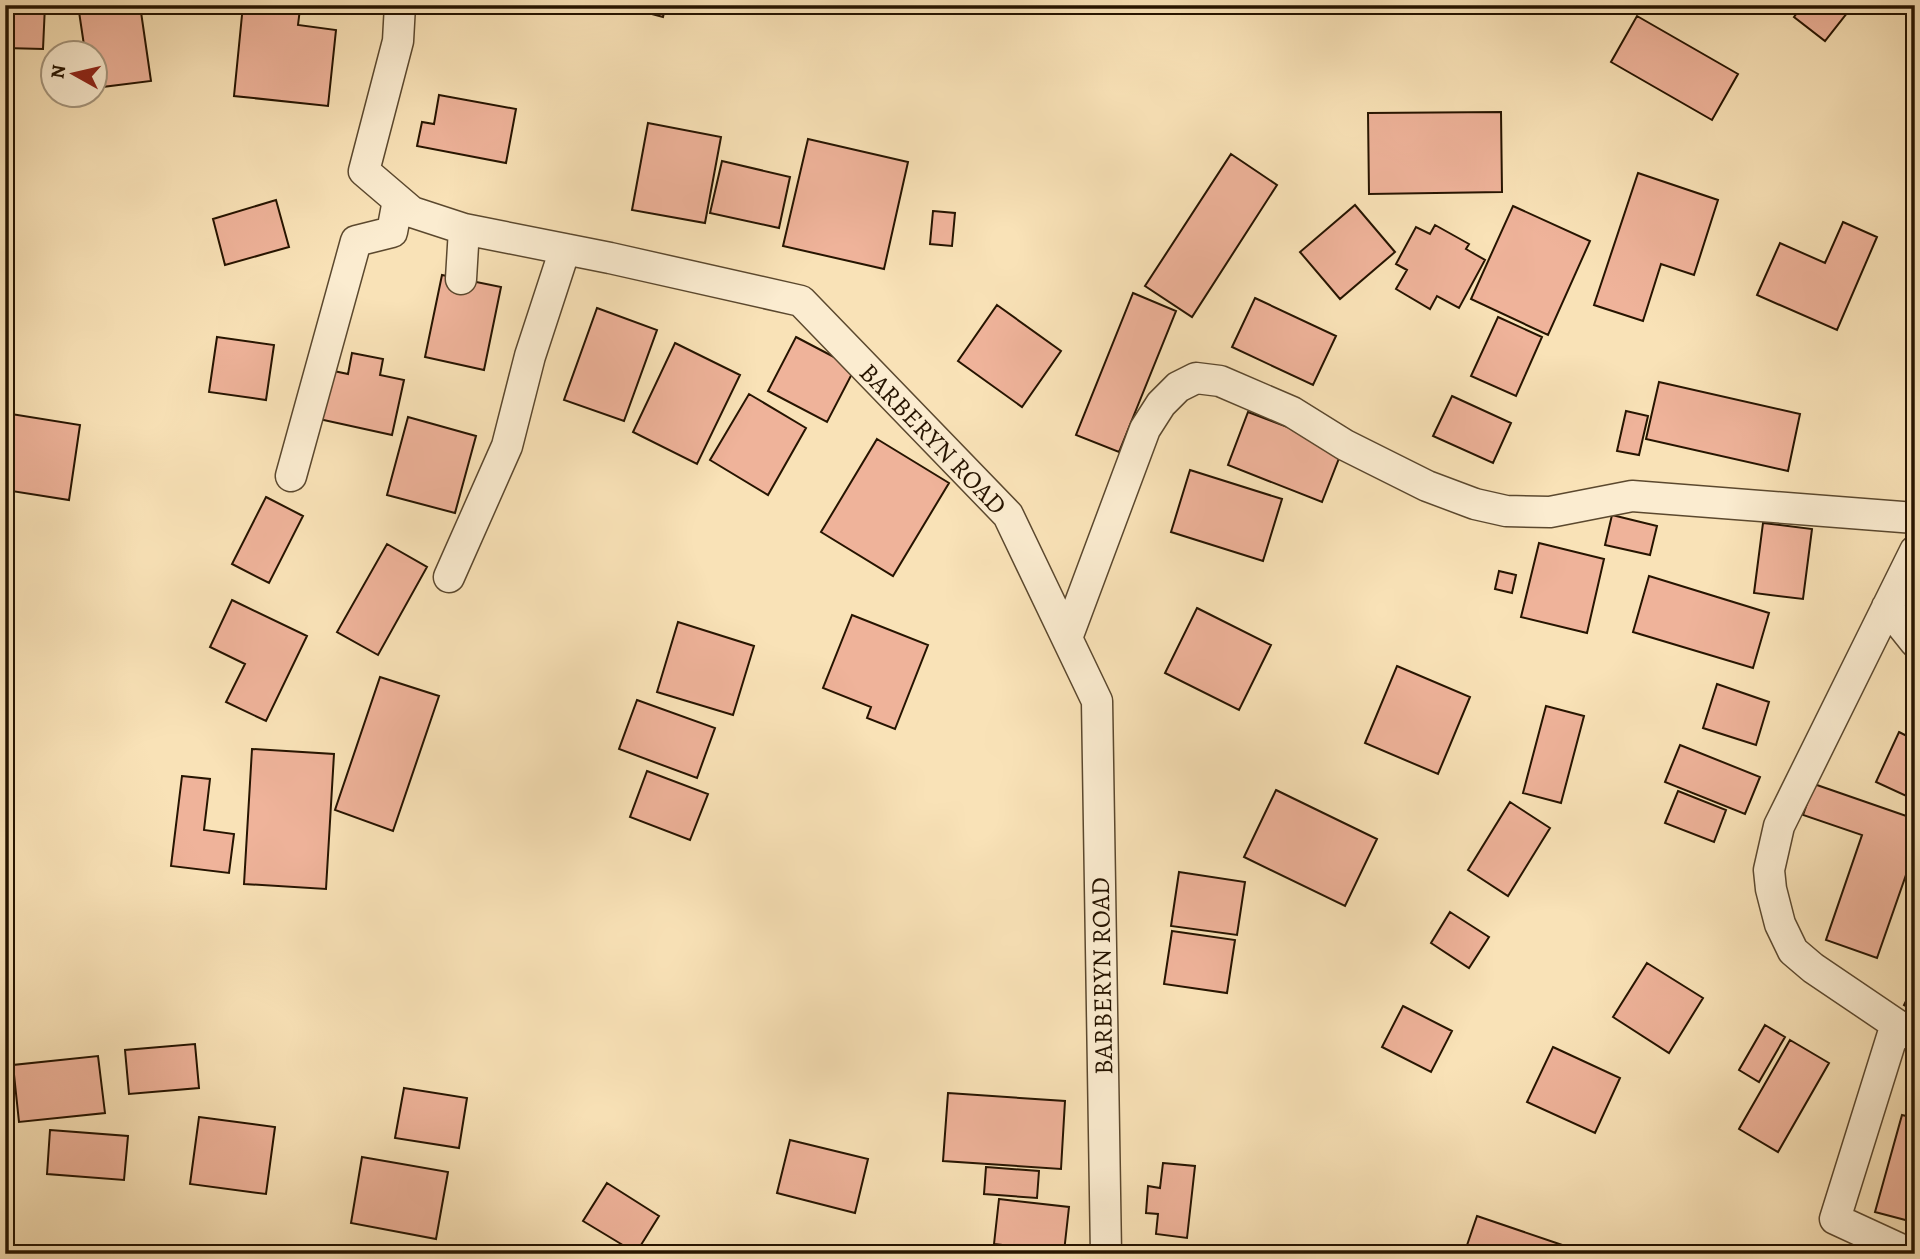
<svg xmlns="http://www.w3.org/2000/svg" width="1920" height="1259" font-family="Alegreya,serif">
<rect width="100%" height="100%" fill="#f9e2b7"/>
<filter id="stains"><feTurbulence type="fractalNoise" baseFrequency=".00286" numOctaves="4"/><feColorMatrix values="0 0 0 0 .2 0 0 0 0 .09 0 0 0 0 .02 0 0 0 .5 -.17"/></filter>
<radialGradient id="worn" r=".72"><stop offset=".6" stop-color="#630" stop-opacity="0"/><stop offset="1" stop-color="#630" stop-opacity=".3"/></radialGradient>
<path fill="#efb39a" stroke="#261400" stroke-width="2" d="M 5,5 L 45,5 L 43,49 L 5,48 Z
M 78,5 L 140,5 L 151,81 L 94,88 L 94,52 L 85,52 Z
M 243,5 L 300,9 L 298,25 L 336,30 L 328,106 L 234,96 Z
M 627,5 L 666,5 L 663,17 L 626,7 Z
M 1803,5 L 1838,5 L 1847,13 L 1825,41 L 1794,17 Z
M 1897,5 L 1915,5 L 1915,18 Z
M 1637,16 L 1738,74 L 1712,120 L 1611,62 Z
M 1915,82 L 1915,100 L 1907,96 Z
M 439,95 L 516,109 L 506,163 L 417,146 L 422,122 L 434,124 Z
M 1501,112 L 1502,192 L 1369,194 L 1368,113 Z
M 648,123 L 721,137 L 705,223 L 632,210 Z
M 808,139 L 908,162 L 884,269 L 783,246 Z
M 1231,154 L 1277,185 L 1192,317 L 1145,286 Z
M 722,161 L 790,177 L 779,228 L 710,213 Z
M 1638,173 L 1718,200 L 1694,275 L 1661,264 L 1643,321 L 1594,305 Z
M 276,200 L 289,247 L 225,265 L 213,219 Z
M 1355,205 L 1395,252 L 1340,299 L 1300,252 Z
M 1513,206 L 1590,241 L 1548,335 L 1471,299 Z
M 933,211 L 955,213 L 952,246 L 930,244 Z
M 1843,222 L 1877,237 L 1837,330 L 1757,295 L 1780,243 L 1825,263 Z
M 1435,225 L 1469,244 L 1466,249 L 1485,260 L 1459,308 L 1437,296 L 1430,309 L 1396,289 L 1407,270 L 1396,264 L 1416,227 L 1430,234 Z
M 442,275 L 501,287 L 484,370 L 425,357 Z
M 1133,293 L 1176,311 L 1119,452 L 1076,435 Z
M 1255,298 L 1336,336 L 1313,385 L 1232,347 Z
M 997,305 L 1061,351 L 1022,407 L 958,361 Z
M 597,308 L 657,330 L 624,421 L 564,400 Z
M 1498,317 L 1542,337 L 1516,396 L 1471,376 Z
M 217,337 L 274,345 L 266,400 L 209,392 Z
M 796,337 L 855,368 L 827,422 L 768,391 Z
M 675,343 L 740,375 L 697,464 L 633,432 Z
M 352,353 L 383,359 L 380,375 L 404,380 L 392,435 L 319,419 L 329,370 L 348,374 Z
M 1659,382 L 1800,414 L 1788,471 L 1646,439 Z
M 749,394 L 806,428 L 768,495 L 710,460 Z
M 1452,396 L 1511,423 L 1493,463 L 1433,436 Z
M 1626,411 L 1648,416 L 1639,455 L 1617,451 Z
M 1248,412 L 1343,448 L 1322,502 L 1228,465 Z
M 5,413 L 80,425 L 69,500 L 5,490 Z
M 408,417 L 476,436 L 455,513 L 387,495 Z
M 877,439 L 949,483 L 893,576 L 821,532 Z
M 1190,470 L 1282,499 L 1263,561 L 1171,532 Z
M 266,497 L 303,516 L 269,583 L 232,564 Z
M 1612,515 L 1657,526 L 1650,555 L 1605,545 Z
M 1763,523 L 1812,529 L 1803,599 L 1754,593 Z
M 1539,543 L 1604,559 L 1587,633 L 1521,617 Z
M 387,544 L 427,567 L 378,655 L 337,632 Z
M 1499,571 L 1516,575 L 1512,593 L 1495,589 Z
M 1649,576 L 1769,613 L 1753,668 L 1633,632 Z
M 232,600 L 307,636 L 266,721 L 226,702 L 245,664 L 210,647 Z
M 1197,608 L 1271,645 L 1239,710 L 1165,673 Z
M 852,615 L 928,645 L 895,729 L 867,718 L 871,707 L 823,688 Z
M 678,622 L 754,646 L 733,715 L 657,692 Z
M 1397,666 L 1470,697 L 1438,774 L 1365,743 Z
M 380,677 L 439,696 L 393,831 L 335,810 Z
M 1717,684 L 1769,702 L 1756,745 L 1703,728 Z
M 637,700 L 715,728 L 697,778 L 619,749 Z
M 1546,706 L 1584,716 L 1561,803 L 1523,793 Z
M 1899,732 L 1915,740 L 1915,800 L 1876,782 Z
M 1680,745 L 1760,777 L 1745,814 L 1665,782 Z
M 252,749 L 334,754 L 326,889 L 244,884 Z
M 647,771 L 708,794 L 690,840 L 630,817 Z
M 182,776 L 210,779 L 204,830 L 234,834 L 229,873 L 171,866 Z
M 1814,784 L 1915,819 L 1915,849 L 1877,958 L 1826,940 L 1862,835 L 1803,815 Z
M 1276,790 L 1377,839 L 1345,906 L 1244,857 Z
M 1678,791 L 1726,810 L 1714,842 L 1665,823 Z
M 1510,802 L 1550,828 L 1508,896 L 1468,870 Z
M 1179,872 L 1245,882 L 1237,935 L 1171,926 Z
M 1450,912 L 1489,937 L 1469,968 L 1431,943 Z
M 1172,931 L 1235,940 L 1227,993 L 1164,984 Z
M 1647,963 L 1703,998 L 1669,1053 L 1613,1017 Z
M 1914,985 L 1915,985 L 1915,1011 L 1904,1005 Z
M 1403,1006 L 1452,1031 L 1431,1072 L 1382,1047 Z
M 1765,1025 L 1785,1037 L 1759,1082 L 1739,1070 Z
M 1790,1040 L 1829,1063 L 1778,1152 L 1739,1129 Z
M 195,1044 L 199,1088 L 129,1094 L 125,1050 Z
M 1553,1047 L 1620,1078 L 1595,1133 L 1527,1102 Z
M 98,1056 L 105,1113 L 19,1122 L 13,1065 Z
M 404,1088 L 467,1098 L 459,1148 L 395,1138 Z
M 948,1093 L 1065,1101 L 1061,1169 L 943,1161 Z
M 1902,1115 L 1915,1118 L 1915,1215 L 1913,1222 L 1875,1212 Z
M 199,1117 L 275,1127 L 266,1194 L 190,1184 Z
M 50,1130 L 128,1136 L 124,1180 L 47,1174 Z
M 790,1140 L 868,1159 L 855,1213 L 777,1193 Z
M 362,1157 L 448,1172 L 436,1239 L 351,1223 Z
M 1163,1163 L 1195,1166 L 1187,1238 L 1156,1234 L 1158,1214 L 1146,1213 L 1148,1186 L 1160,1188 Z
M 986,1167 L 1039,1171 L 1037,1198 L 984,1194 Z
M 607,1183 L 659,1216 L 636,1253 L 583,1221 Z
M 999,1199 L 1069,1207 L 1064,1252 L 994,1244 Z
M 1477,1216 L 1571,1248 L 1569,1254 L 1464,1254 Z"/>
<g fill="none" stroke-linecap="round" stroke-linejoin="round">
<defs>
<path id="minor" d="M 400,5 L 398,41 L 364,171 L 412,212 L 464,229 L 610,258 L 801,301 L 1008,515 L 1097,701 L 1106,1254
M 461,279 L 464,229
M 291,476 L 356,241 L 392,232 L 398,200
M 1915,551 L 1779,826 L 1769,870 L 1771,889 L 1780,924 L 1793,951 L 1813,968 L 1915,1037
M 449,577 L 507,446 L 530,356 L 565,249
M 1887,607 L 1915,642
M 1067,638 L 1145,429 L 1161,404 L 1178,387 L 1196,378 L 1220,381 L 1292,412 L 1345,445 L 1427,486 L 1475,504 L 1506,511 L 1550,512 L 1632,496 L 1915,518
M 1896,1024 L 1835,1219 L 1911,1254"/>
</defs>
<use href="#minor" stroke="#5b482e" stroke-width="33"/>
<use href="#minor" stroke="#fbecd0" stroke-width="30"/>
</g>
<g text-anchor="middle" dominant-baseline="central" stroke-width="7" stroke-linejoin="round" paint-order="stroke">
<g font-size="26" fill="#261400" stroke="#fbecd0">
<text transform="translate(933 439) rotate(46)">BARBERYN ROAD</text>
<text transform="translate(1102 976) rotate(-91)">BARBERYN ROAD</text>
</g>
</g>
<rect width="1920" height="1259" fill="none" stroke="#f9e2b7" stroke-width="28"/>
<rect x="7" y="7" width="1906" height="1245" fill="none" stroke="#261400" stroke-width="3.5"/>
<rect x="14" y="14" width="1892" height="1231" fill="none" stroke="#261400" stroke-width="2"/>
<g transform="translate(74 74) rotate(278)"><circle r="33" fill="#fbecd0" stroke="#a6967d" stroke-width="2"/>
<path d="M0-5L12 26L0 18L-12 26Z" fill="#8f2418"/>
<text y="-10" font-size="19" font-weight="bold" text-anchor="middle" fill="#261400">N</text>
</g>
<rect width="100%" height="100%" filter="url(#stains)"/>
<rect width="100%" height="100%" fill="url(#worn)"/>
</svg>
